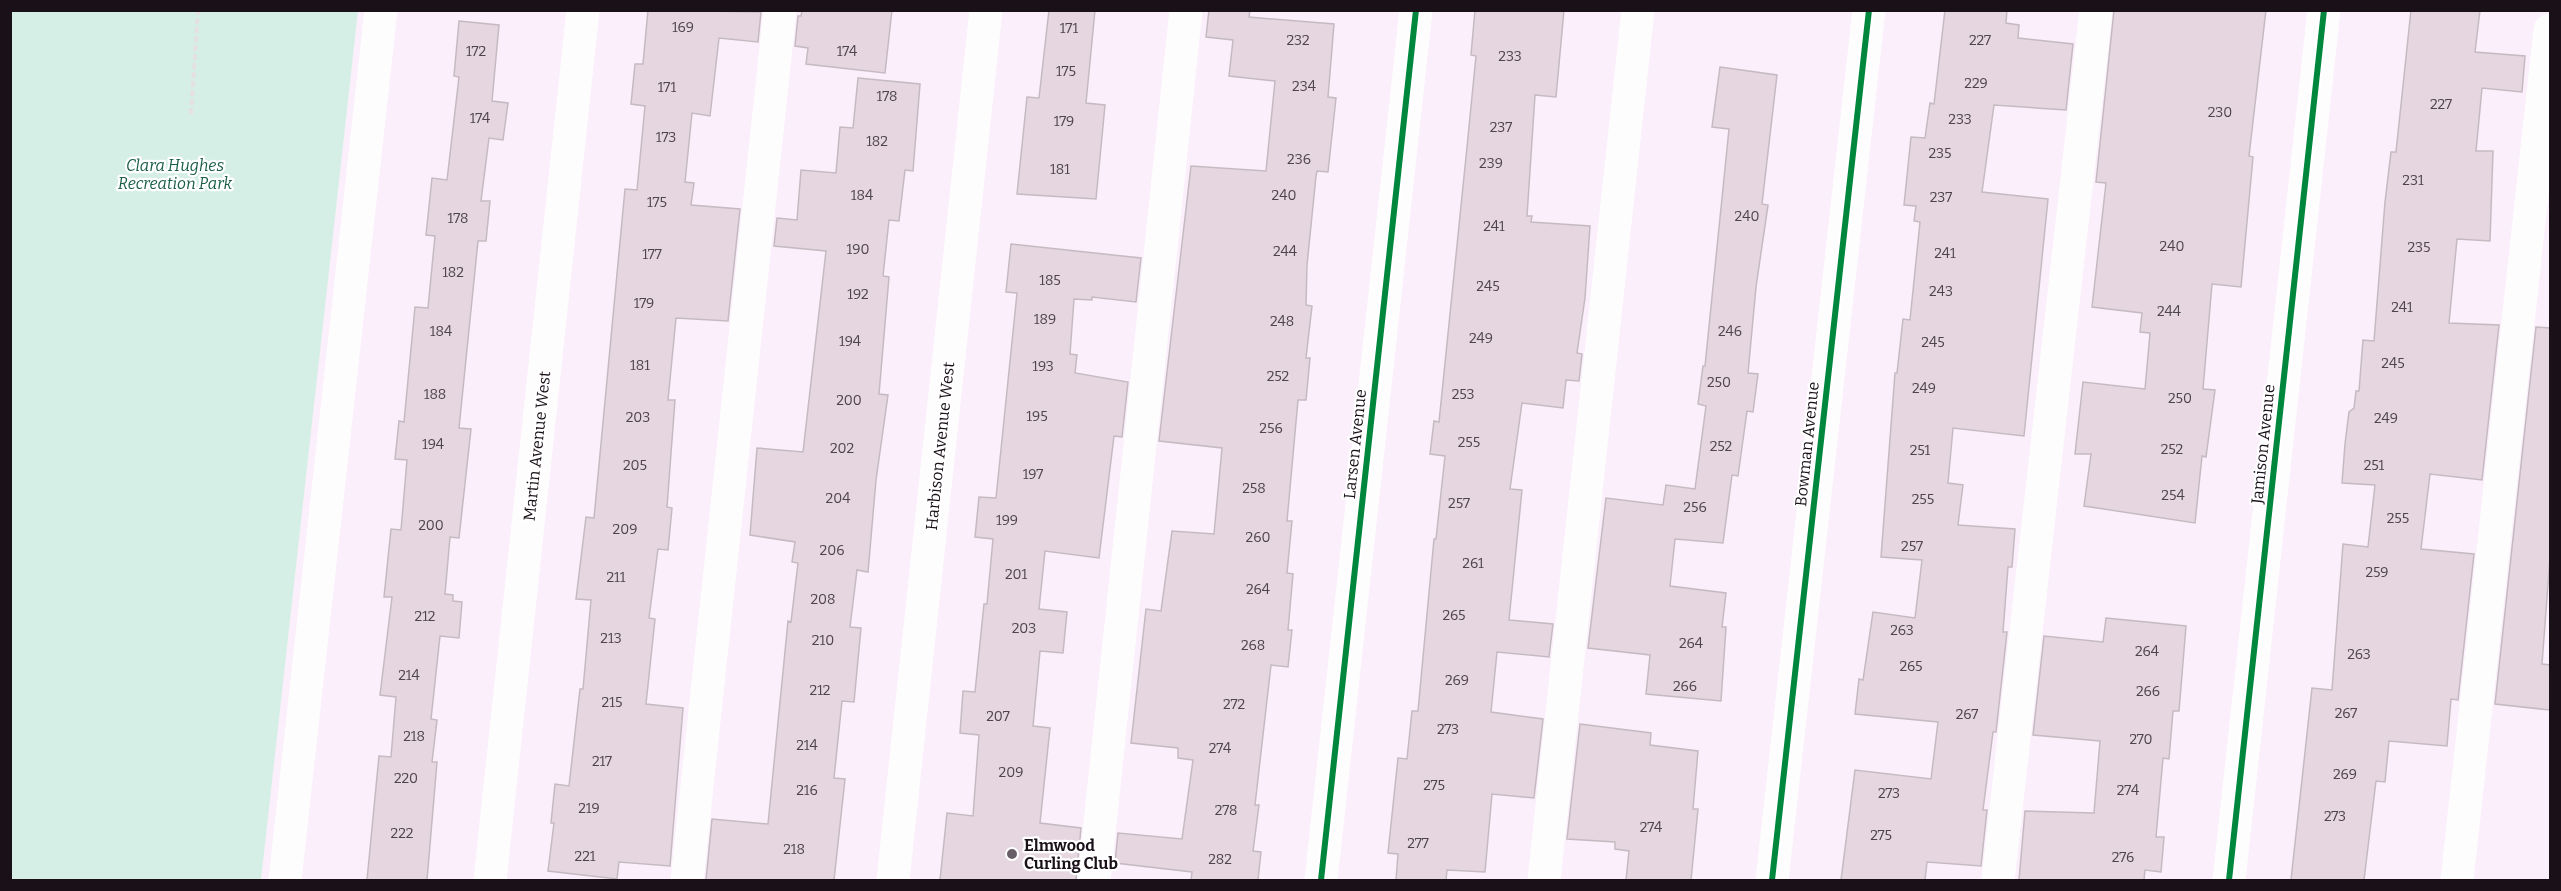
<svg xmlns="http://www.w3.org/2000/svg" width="2561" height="891" font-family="Bitter,serif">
<rect width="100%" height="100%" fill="#faeffa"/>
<path fill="#d6efe6" d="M 10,11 L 358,11 L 261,880 L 11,880 Z"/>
<path fill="#e5d6df" stroke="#c6bac2" stroke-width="1.5" d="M 648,10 L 761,12 L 758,42 L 719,38 L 710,116 L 692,113 L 685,182 L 694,183 L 691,205 L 740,209 L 728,321 L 676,318 L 668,400 L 675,400 L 667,507 L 672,508 L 668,550 L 658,549 L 649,618 L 655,619 L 646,704 L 683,708 L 670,866 L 619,862 L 617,879 L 548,871 L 554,823 L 551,823 L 555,784 L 569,786 L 580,689 L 583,689 L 591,600 L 576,599 L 586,517 L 594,518 L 625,189 L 637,190 L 645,106 L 631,104 L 635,64 L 643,64 Z
M 802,10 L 892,10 L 885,73 L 806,64 L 808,48 L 795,46 L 798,16 L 801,16 Z
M 1049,10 L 1095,10 L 1086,103 L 1105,105 L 1096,199 L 1017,194 L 1027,97 L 1039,98 Z
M 1209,10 L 1250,10 L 1249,17 L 1334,24 L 1328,97 L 1336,98 L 1328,172 L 1317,171 L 1316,176 L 1307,265 L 1306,305 L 1312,306 L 1306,358 L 1310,358 L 1306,400 L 1298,400 L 1287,521 L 1292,521 L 1287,573 L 1293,574 L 1288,630 L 1292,630 L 1288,667 L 1271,665 L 1255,805 L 1259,805 L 1253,851 L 1261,852 L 1258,880 L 1191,880 L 1192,872 L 1115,863 L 1118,833 L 1182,839 L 1193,760 L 1178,758 L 1178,748 L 1131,743 L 1146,609 L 1161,611 L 1172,531 L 1214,534 L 1222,448 L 1159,441 L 1191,166 L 1266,171 L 1275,81 L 1229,76 L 1233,40 L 1206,37 Z
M 1475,10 L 1564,10 L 1556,97 L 1535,95 L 1527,216 L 1532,216 L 1531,222 L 1590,226 L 1585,298 L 1577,353 L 1582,354 L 1579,381 L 1566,380 L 1563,408 L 1522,403 L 1510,489 L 1522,490 L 1509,620 L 1553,624 L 1549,657 L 1497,652 L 1491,712 L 1543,719 L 1534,798 L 1492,794 L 1485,872 L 1447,870 L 1446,880 L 1396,880 L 1398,854 L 1388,853 L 1398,758 L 1407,759 L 1412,711 L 1418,711 L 1434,539 L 1436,539 L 1445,456 L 1430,454 L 1434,421 L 1439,422 L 1467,147 L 1476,56 L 1471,55 Z
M 1945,10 L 2007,10 L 2006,23 L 2019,25 L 2018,38 L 2073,44 L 2066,110 L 1994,105 L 1982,192 L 2048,199 L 2024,436 L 1953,428 L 1948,483 L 1963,485 L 1958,525 L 2015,529 L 2012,567 L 2008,567 L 2003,632 L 2007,632 L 1996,732 L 1993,732 L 1983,810 L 1987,810 L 1981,866 L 1927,862 L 1925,880 L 1841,880 L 1855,770 L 1931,779 L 1938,722 L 1855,714 L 1859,679 L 1863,680 L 1873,612 L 1915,618 L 1922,560 L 1881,557 L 1895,373 L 1897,373 L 1903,319 L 1910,320 L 1920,222 L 1914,221 L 1916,206 L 1904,205 L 1911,137 L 1925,138 L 1930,103 L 1934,104 Z
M 2114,10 L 2266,10 L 2249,156 L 2253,157 L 2241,287 L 2212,284 L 2203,389 L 2215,390 L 2206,457 L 2202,456 L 2195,523 L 2084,506 L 2091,454 L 2075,454 L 2083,382 L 2145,389 L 2150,333 L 2140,332 L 2142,313 L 2092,307 L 2106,183 L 2096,182 Z
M 2411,10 L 2480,10 L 2475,52 L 2525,56 L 2522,92 L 2482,88 L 2476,151 L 2493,151 L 2490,241 L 2457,239 L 2449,323 L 2499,325 L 2482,480 L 2430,474 L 2421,549 L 2474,554 L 2458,700 L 2451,699 L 2447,746 L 2389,741 L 2385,782 L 2376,781 L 2364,880 L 2291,880 L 2312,688 L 2332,690 L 2343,544 L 2368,547 L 2375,485 L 2342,483 L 2345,444 L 2349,412 L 2354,408 L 2356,391 L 2359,391 L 2363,340 L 2374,341 L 2385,202 L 2391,152 L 2396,152 Z
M 459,21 L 499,25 L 492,101 L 508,103 L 503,140 L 489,138 L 481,201 L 490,201 L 486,241 L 478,241 L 459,428 L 471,429 L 459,538 L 450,537 L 445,594 L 453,595 L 453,601 L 462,602 L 459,638 L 440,636 L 431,719 L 437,720 L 432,762 L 437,762 L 427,880 L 367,880 L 379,756 L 391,757 L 396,697 L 380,695 L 392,597 L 384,597 L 391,529 L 401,530 L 407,460 L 395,459 L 399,421 L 404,422 L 415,307 L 428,308 L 435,236 L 426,235 L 432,178 L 447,180 L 459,77 L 454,76 Z
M 1720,67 L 1777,75 L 1762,204 L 1768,205 L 1756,287 L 1748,373 L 1758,374 L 1753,412 L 1747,411 L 1738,476 L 1732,475 L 1723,543 L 1675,539 L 1670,586 L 1726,593 L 1722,627 L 1726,627 L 1721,701 L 1646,694 L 1650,655 L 1588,648 L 1606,498 L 1663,505 L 1666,485 L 1695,489 L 1706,406 L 1698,404 L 1703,366 L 1705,366 L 1729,129 L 1712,127 Z
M 858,78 L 920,84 L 913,171 L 905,170 L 899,221 L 889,220 L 883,276 L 889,277 L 879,394 L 888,395 L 876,480 L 868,572 L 857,570 L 850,627 L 861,628 L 854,702 L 842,701 L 834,778 L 845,779 L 834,880 L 706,880 L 712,819 L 768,824 L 788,621 L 791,622 L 798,563 L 792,562 L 795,542 L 750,535 L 757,448 L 803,452 L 826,251 L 774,246 L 777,218 L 797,220 L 801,170 L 836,173 L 840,127 L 853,128 Z
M 1011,244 L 1141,258 L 1136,302 L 1092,297 L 1092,300 L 1074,299 L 1070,354 L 1077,355 L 1075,373 L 1128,382 L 1122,437 L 1114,436 L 1099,558 L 1045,551 L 1039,609 L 1067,612 L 1063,653 L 1040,651 L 1033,726 L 1050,728 L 1040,823 L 1081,828 L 1076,880 L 940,880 L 947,813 L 973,816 L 979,735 L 960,733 L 963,691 L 975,692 L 984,604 L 987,604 L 993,539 L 975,537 L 979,497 L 996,498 L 1017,293 L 1006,292 Z
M 2536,327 L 2550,328 L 2550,558 L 2542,664 L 2550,665 L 2550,710 L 2495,704 Z
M 2106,618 L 2186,626 L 2179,711 L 2173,711 L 2169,759 L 2163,758 L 2156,837 L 2164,837 L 2161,872 L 2145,870 L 2144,880 L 2019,880 L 2025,811 L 2094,813 L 2100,741 L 2033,735 L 2044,636 L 2103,642 Z
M 1580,724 L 1651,733 L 1650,745 L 1698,751 L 1693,809 L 1698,809 L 1691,880 L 1626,880 L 1629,851 L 1615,849 L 1615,842 L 1567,839 Z"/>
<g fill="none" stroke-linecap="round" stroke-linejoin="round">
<path stroke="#e4e0e3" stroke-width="4" stroke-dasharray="6 3" stroke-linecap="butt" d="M 191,114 L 198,10"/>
<path stroke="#fefdfe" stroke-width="33" d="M 285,880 L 381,10
M 490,880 L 583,10
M 687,880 L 780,10
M 893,880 L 986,10
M 1094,880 L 1186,10
M 1321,880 L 1416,10
M 1544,880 L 1638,10
M 1772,880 L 1869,10
M 1998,880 L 2096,10
M 2229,880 L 2324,10
M 2457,880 L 2550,30"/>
<defs>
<path id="cycleway" d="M 1321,880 L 1416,10
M 1772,880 L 1869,10
M 2229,880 L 2324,10"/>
</defs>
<use href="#cycleway" stroke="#fff" stroke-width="10"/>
<use href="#cycleway" stroke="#00873e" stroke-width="6"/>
</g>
<circle fill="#685e67" stroke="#fff" stroke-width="2" cx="1012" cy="854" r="6"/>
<g text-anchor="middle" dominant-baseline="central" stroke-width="4.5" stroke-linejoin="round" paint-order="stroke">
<g font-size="14" fill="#4e444c">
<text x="683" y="27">169</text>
<text x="1069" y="28">171</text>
<text x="1298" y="40">232</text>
<text x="1980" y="40">227</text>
<text x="476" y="51">172</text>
<text x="847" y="51">174</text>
<text x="1510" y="56">233</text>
<text x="1066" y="71">175</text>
<text x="1976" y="83">229</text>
<text x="1304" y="86">234</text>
<text x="667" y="87">171</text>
<text x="887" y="96">178</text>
<text x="2441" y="104">227</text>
<text x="2220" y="112">230</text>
<text x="480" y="118">174</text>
<text x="1960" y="119">233</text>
<text x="1064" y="121">179</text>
<text x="1501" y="127">237</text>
<text x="666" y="137">173</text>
<text x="877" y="141">182</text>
<text x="1940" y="153">235</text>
<text x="1299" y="159">236</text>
<text x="1491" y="163">239</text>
<text x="1060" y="169">181</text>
<text x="2413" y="180">231</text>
<text x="862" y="195">184</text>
<text x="1284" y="195">240</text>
<text x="1941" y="197">237</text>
<text x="657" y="202">175</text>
<text x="1747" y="216">240</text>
<text x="458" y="218">178</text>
<text x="1494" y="226">241</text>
<text x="2172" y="246">240</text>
<text x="2419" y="247">235</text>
<text x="858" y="249">190</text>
<text x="1285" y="251">244</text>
<text x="1945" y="253">241</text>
<text x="652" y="254">177</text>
<text x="453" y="272">182</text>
<text x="1050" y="280">185</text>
<text x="1488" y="286">245</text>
<text x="1941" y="291">243</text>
<text x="858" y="294">192</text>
<text x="644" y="303">179</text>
<text x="2402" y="307">241</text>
<text x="2169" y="311">244</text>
<text x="1045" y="319">189</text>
<text x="1282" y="321">248</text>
<text x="441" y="331">184</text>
<text x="1730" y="331">246</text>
<text x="1481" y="338">249</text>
<text x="850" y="341">194</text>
<text x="1933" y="342">245</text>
<text x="2393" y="363">245</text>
<text x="640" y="365">181</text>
<text x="1043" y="366">193</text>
<text x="1278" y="376">252</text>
<text x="1719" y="382">250</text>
<text x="1924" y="388">249</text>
<text x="435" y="394">188</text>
<text x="1463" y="394">253</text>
<text x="2180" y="398">250</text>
<text x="849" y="400">200</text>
<text x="1037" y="416">195</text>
<text x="638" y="417">203</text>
<text x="2386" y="418">249</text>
<text x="1271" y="428">256</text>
<text x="1469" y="442">255</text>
<text x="433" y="444">194</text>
<text x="1721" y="446">252</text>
<text x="842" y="448">202</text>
<text x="2172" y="449">252</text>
<text x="1920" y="450">251</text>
<text x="635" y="465">205</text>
<text x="2374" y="465">251</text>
<text x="1033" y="474">197</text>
<text x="1254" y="488">258</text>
<text x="2173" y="495">254</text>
<text x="838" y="498">204</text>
<text x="1923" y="499">255</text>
<text x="1459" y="503">257</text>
<text x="1695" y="507">256</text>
<text x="2398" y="518">255</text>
<text x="1007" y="520">199</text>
<text x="431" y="525">200</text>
<text x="625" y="529">209</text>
<text x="1258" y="537">260</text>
<text x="1912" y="546">257</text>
<text x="832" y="550">206</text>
<text x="1473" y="563">261</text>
<text x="2377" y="572">259</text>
<text x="1016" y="574">201</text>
<text x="616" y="577">211</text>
<text x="1258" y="589">264</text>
<text x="823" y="599">208</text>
<text x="1454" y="615">265</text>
<text x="425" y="616">212</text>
<text x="1024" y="628">203</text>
<text x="1902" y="630">263</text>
<text x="611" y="638">213</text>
<text x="823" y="640">210</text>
<text x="1691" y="643">264</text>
<text x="1253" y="645">268</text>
<text x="2147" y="651">264</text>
<text x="2359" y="654">263</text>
<text x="1911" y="666">265</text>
<text x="409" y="675">214</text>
<text x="1457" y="680">269</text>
<text x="1685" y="686">266</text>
<text x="820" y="690">212</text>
<text x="2148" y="691">266</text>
<text x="612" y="702">215</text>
<text x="1234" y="704">272</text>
<text x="2346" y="713">267</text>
<text x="1967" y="714">267</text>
<text x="998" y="716">207</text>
<text x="1448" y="729">273</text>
<text x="414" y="736">218</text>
<text x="2141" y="739">270</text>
<text x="807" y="745">214</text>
<text x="1220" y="748">274</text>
<text x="602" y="761">217</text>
<text x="1011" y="772">209</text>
<text x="2345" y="774">269</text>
<text x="406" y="778">220</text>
<text x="1434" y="785">275</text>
<text x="807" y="790">216</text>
<text x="2128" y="790">274</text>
<text x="1889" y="793">273</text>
<text x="589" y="808">219</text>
<text x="1226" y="810">278</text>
<text x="2335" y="816">273</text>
<text x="1651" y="827">274</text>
<text x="402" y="833">222</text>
<text x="1881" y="835">275</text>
<text x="1418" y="843">277</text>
<text x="794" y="849">218</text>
<text x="585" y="856">221</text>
<text x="2123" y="857">276</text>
<text x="1220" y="859">282</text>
</g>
<g font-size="16" font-style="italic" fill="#195e45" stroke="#fff">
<text x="175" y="165">Clara Hughes<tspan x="175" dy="18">Recreation Park</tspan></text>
</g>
<g font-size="16" fill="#191018" stroke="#fff">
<text transform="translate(1355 444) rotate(-84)">Larsen Avenue</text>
<text transform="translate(1807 444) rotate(-84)">Bowman Avenue</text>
<text transform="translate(2263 444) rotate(-84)">Jamison Avenue</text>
<text transform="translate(537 446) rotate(-84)">Martin Avenue West</text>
<text transform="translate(940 446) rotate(-84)">Harbison Avenue West</text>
</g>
<g font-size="16" font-weight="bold" fill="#191018" stroke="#fff" text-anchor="start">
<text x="1024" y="845">Elmwood<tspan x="1024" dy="18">Curling Club</tspan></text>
</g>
</g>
<rect width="2561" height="891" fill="none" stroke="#191018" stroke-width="24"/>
</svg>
